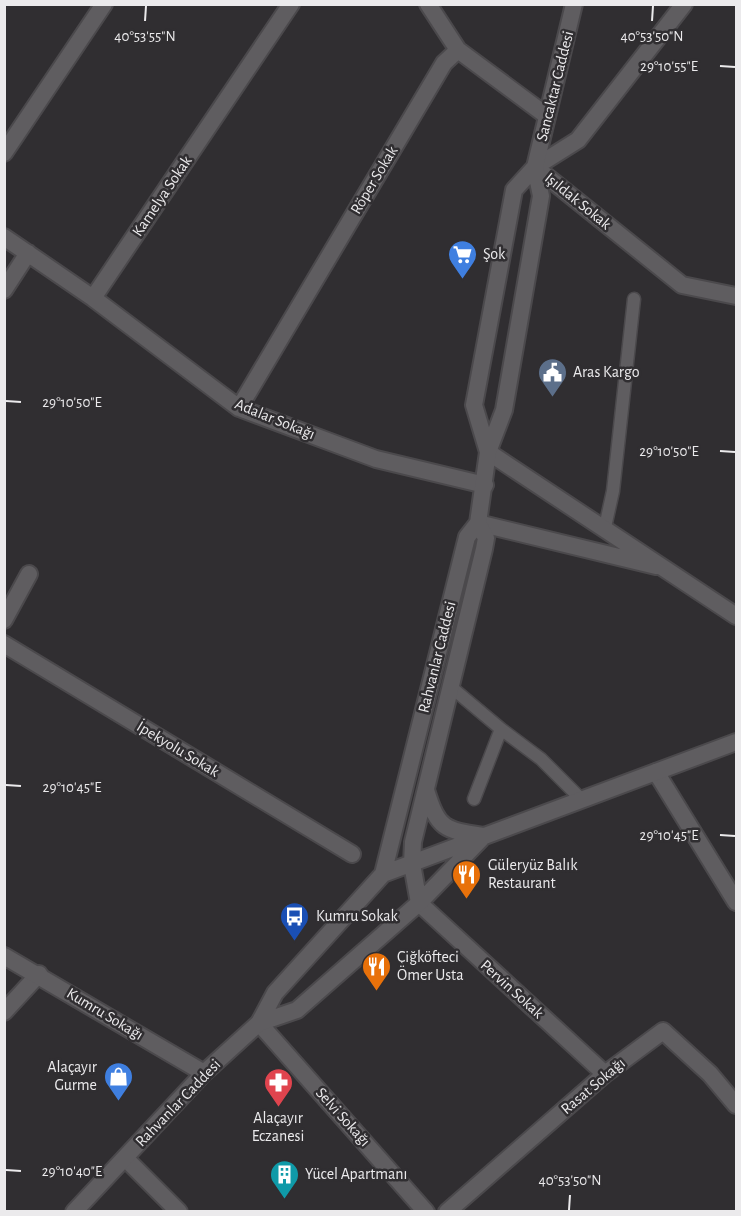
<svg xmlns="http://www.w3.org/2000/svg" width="741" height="1216" font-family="'Alegreya Sans',sans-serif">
<rect width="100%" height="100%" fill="#302e31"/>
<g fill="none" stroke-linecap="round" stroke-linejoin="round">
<defs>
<path id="service" d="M 605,527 L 613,491 L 634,299
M 451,687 L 501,729 L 541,759 L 582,800
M 474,799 L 501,729"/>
<path id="minor" d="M 428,4 L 458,50
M 684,4 L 578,140 L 535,167 L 682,285 L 736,296
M 4,153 L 104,4
M 4,237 L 93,298 L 239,408 L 376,459 L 485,485
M 4,290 L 28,253
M 93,298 L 291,4
M 239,408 L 444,63 L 458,50 L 547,116
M 488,452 L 736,616
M 478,523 L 656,566
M 4,620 L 29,574
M 4,644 L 352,854
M 656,772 L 736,902
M 419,903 L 605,1074
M 4,1012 L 39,974
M 259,1023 L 426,1212
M 125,1158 L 179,1212
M 447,1212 L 605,1074 L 663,1031 L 710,1074 L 736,1105"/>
<path id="tertiary" d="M 488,452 L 474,405 L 514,190 L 535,167
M 426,790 C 438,829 444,830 483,836
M 383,874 L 736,742
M 419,903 L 412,864 L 413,842 L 484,549 L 486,538 L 478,523
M 4,956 L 204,1073
M 259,1023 L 297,1010 L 419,903 L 481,839
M 74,1212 L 204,1073 L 259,1023 L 275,993 L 383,874 L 467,537 L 478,523 L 488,452 L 504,410 L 541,196 L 535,167 L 574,4"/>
</defs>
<use href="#service" stroke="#4b494c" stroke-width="15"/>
<use href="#minor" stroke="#4b494c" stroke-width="20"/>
<use href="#tertiary" stroke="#4b494c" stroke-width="20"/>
<use href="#service" stroke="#5f5d60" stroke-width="12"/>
<use href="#minor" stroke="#5f5d60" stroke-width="16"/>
<use href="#tertiary" stroke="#5f5d60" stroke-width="16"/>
</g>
<path fill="none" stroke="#ebeaec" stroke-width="2" d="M 145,21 L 146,6M 652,21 L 653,6M 720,66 L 735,67M 6,401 L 21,402M 720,451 L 735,452M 6,785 L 21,786M 720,835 L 735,836M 6,1170 L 21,1171M 569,1210 L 570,1195"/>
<defs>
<symbol id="supermarket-pin" viewBox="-11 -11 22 30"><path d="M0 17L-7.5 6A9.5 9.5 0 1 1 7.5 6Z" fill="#3f7fe0" stroke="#302e31"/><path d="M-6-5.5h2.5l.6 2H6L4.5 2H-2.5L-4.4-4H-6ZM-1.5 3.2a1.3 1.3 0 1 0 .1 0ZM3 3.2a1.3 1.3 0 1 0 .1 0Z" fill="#fff"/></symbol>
<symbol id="civic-pin" viewBox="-11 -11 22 30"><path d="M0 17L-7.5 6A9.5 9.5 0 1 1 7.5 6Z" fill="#5c6f8a" stroke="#302e31"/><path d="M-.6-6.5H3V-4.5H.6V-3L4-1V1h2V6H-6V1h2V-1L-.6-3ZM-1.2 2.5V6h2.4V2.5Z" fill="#fff"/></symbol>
<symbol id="restaurant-pin" viewBox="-11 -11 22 30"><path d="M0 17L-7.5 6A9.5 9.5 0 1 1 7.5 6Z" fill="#e8710a" stroke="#302e31"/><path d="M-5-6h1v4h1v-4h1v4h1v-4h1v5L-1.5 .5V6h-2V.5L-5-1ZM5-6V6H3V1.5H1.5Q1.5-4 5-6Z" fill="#fff"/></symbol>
<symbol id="bus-pin" viewBox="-11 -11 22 30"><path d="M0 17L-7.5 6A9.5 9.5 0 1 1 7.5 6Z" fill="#1a4fb4" stroke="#302e31"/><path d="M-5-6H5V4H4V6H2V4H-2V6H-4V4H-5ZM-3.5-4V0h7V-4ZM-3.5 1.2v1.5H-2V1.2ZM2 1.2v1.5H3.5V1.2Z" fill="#fff"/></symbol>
<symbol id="shop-pin" viewBox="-11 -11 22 30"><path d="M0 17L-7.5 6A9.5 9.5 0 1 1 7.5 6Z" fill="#3f7fe0" stroke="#302e31"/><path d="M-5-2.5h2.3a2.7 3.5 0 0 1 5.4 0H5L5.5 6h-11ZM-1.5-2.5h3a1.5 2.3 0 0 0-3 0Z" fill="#fff"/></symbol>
<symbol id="pharmacy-pin" viewBox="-11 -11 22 30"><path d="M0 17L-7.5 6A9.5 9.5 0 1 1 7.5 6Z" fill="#e0444e" stroke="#302e31"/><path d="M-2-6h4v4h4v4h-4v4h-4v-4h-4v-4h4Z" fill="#fff"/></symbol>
<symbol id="building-pin" viewBox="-11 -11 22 30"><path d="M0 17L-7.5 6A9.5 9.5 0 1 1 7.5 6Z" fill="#0f9aa8" stroke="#302e31"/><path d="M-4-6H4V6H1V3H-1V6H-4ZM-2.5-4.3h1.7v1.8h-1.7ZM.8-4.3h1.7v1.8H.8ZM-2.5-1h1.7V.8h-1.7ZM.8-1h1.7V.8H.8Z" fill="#fff"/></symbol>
</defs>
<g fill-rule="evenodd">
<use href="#supermarket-pin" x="446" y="238" width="33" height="45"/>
<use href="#civic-pin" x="536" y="356" width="33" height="45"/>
<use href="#restaurant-pin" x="450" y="858" width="33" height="45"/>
<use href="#bus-pin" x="278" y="900" width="33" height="45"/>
<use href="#restaurant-pin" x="360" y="950" width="33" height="45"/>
<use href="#shop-pin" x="102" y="1060" width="33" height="45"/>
<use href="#pharmacy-pin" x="262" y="1066" width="33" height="45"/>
<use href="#building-pin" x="268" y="1158" width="33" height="45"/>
</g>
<g text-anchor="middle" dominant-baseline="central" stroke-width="5" stroke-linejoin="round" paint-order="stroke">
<g font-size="16" fill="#ebeaec" stroke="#302e31">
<text transform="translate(555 86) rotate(-76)">Sancaktar Caddesi</text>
<text transform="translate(374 180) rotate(-59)">Röper Sokak</text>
<text transform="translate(162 196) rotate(-56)">Kamelya Sokak</text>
<text transform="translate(578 201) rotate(39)">Işıldak Sokak</text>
<text transform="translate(275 419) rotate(22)">Adalar Sokağı</text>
<text transform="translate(437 657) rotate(-76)">Rahvanlar Caddesi</text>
<text transform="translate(178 749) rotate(31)">İpekyolu Sokak</text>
<text transform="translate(512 989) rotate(42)">Pervin Sokak</text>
<text transform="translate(105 1014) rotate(31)">Kumru Sokağı</text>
<text transform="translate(593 1086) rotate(-40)">Rasat Sokağı</text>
<text transform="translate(178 1103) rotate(-46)">Rahvanlar Caddesi</text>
<text transform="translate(343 1117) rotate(48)">Selvi Sokağı</text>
</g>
<g font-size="16" fill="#ebeaec" stroke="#302e31" text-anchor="start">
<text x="483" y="254">Şok</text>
<text x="573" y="372">Aras Kargo</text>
<text x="488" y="865">Güleryüz Balık<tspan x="488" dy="18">Restaurant</tspan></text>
<text x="316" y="916">Kumru Sokak</text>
<text x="397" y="957">Çiğköfteci<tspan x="397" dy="18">Ömer Usta</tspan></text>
<text x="97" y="1067" text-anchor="end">Alaçayır<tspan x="97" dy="18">Gurme</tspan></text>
<text x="278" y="1118" text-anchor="middle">Alaçayır<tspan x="278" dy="18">Eczanesi</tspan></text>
<text x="305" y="1174">Yücel Apartmanı</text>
</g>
</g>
<g font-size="15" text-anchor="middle" fill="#ebeaec" stroke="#302e31" stroke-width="5" stroke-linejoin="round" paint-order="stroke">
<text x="145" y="41">40°53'55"N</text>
<text x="652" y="41">40°53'50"N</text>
<text x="669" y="71">29°10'55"E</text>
<text x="72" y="407">29°10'50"E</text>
<text x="669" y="456">29°10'50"E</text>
<text x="72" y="792">29°10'45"E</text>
<text x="669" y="840">29°10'45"E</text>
<text x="72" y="1176">29°10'40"E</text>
<text x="570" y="1185">40°53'50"N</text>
</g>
<rect width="741" height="1216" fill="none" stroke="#ebeaec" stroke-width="12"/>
</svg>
